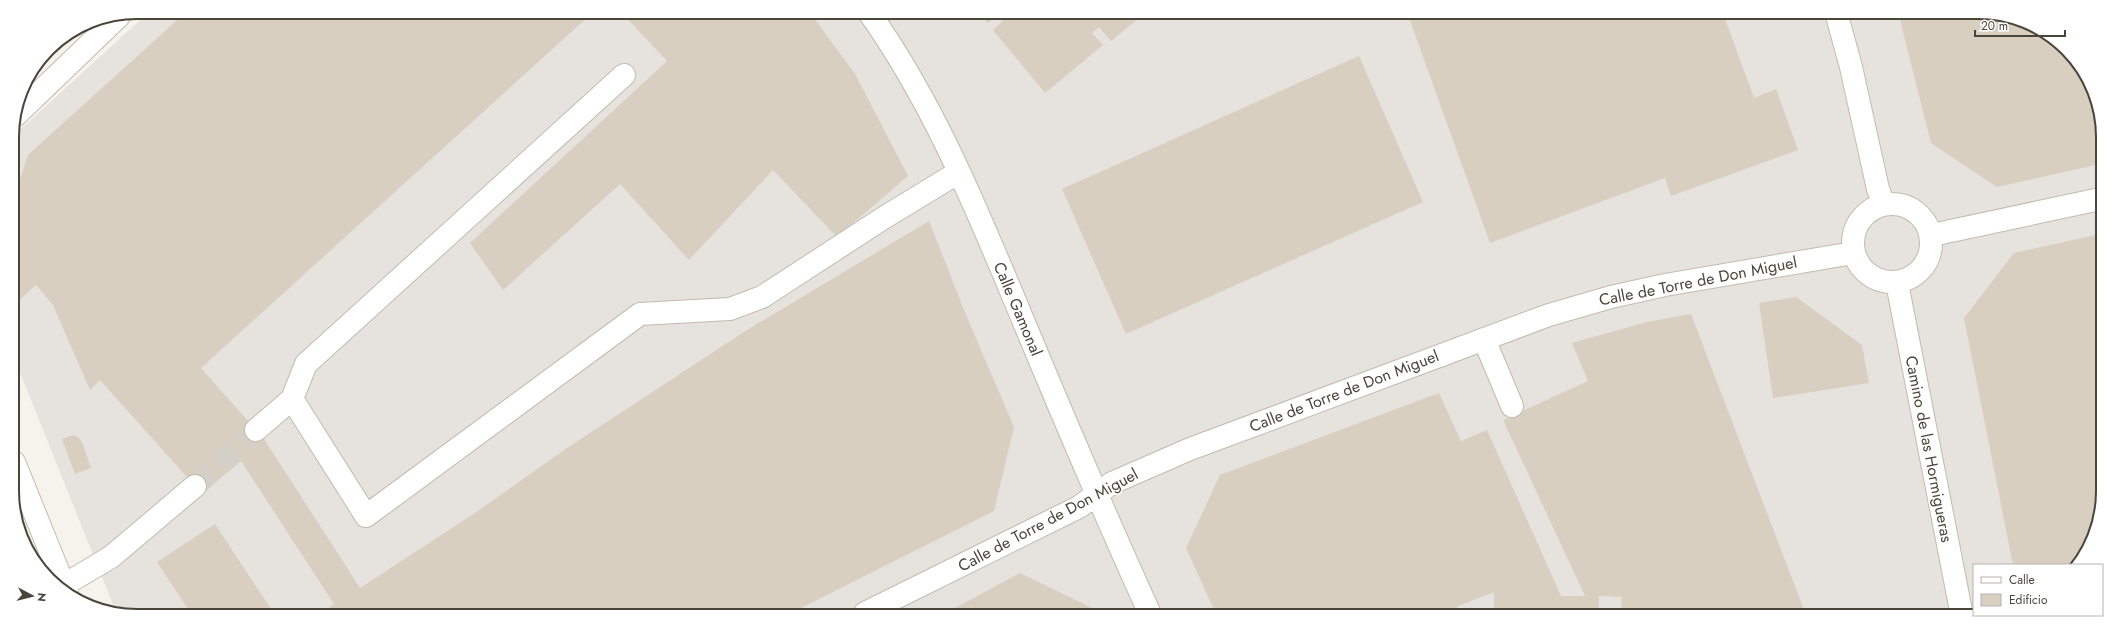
<svg xmlns="http://www.w3.org/2000/svg" width="2115" height="628" font-family="Jost,sans-serif">
<rect width="100%" height="100%" fill="#f6f3ec"/>
<path fill="#e6e2dd" d="M 149,12 L 2010,16 L 2067,49 L 2090,82 L 2101,113 L 2099,523 L 2082,560 L 2078,565 L 1974,565 L 1974,615 L 1989,615 L 1986,616 L 116,612 L 13,355 L 12,137 Z"/>
<path fill="#d8cfc1" d="M 186,12 L 592,13 L 201,368 L 264,439 L 360,588 L 478,511 L 564,450 L 747,330 L 929,221 L 966,315 L 1014,427 L 994,511 L 791,613 L 322,612 L 334,604 L 241,461 L 202,494 L 100,380 L 90,390 L 53,305 L 36,285 L 13,306 L 13,201 L 28,155 Z
M 622,13 L 811,14 L 855,74 L 908,176 L 837,237 L 773,170 L 689,260 L 620,184 L 503,290 L 470,243 L 667,61 Z
M 980,14 L 1144,14 L 1111,41 L 1099,27 L 1092,33 L 1103,45 L 1045,93 L 993,30 L 1003,21 L 998,15 L 988,23 Z
M 1408,15 L 1724,16 L 1754,98 L 1776,89 L 1798,150 L 1671,196 L 1665,178 L 1490,243 Z
M 1899,16 L 2010,16 L 2067,49 L 2090,82 L 2101,113 L 2100,164 L 1997,187 L 1931,143 Z
M 1359,56 L 1423,202 L 1126,334 L 1062,189 Z
M 2100,234 L 2099,523 L 2082,560 L 2078,565 L 2013,565 L 1964,318 L 2014,253 Z
M 1796,297 L 1862,345 L 1869,383 L 1773,398 L 1759,303 Z
M 1691,314 L 1806,615 L 1621,615 L 1622,597 L 1599,596 L 1599,615 L 1494,615 L 1494,592 L 1456,607 L 1467,615 L 1216,614 L 1186,548 L 1220,475 L 1439,393 L 1461,441 L 1487,430 L 1561,596 L 1585,596 L 1503,420 L 1588,381 L 1572,343 L 1647,322 Z
M 73,435 L 78,437 L 83,444 L 91,468 L 75,474 L 62,439 Z
M 215,524 L 273,612 L 190,612 L 157,562 Z
M 1020,573 L 1094,609 L 1096,614 L 944,614 Z"/>
<g fill="none" stroke-linecap="round" stroke-linejoin="round">
<path stroke="#d4d0c8" stroke-width="22" stroke-dasharray="22 11" stroke-linecap="butt" d="M 195,486 L 256,430"/>
<defs>
<path id="minor" d="M 870,14 C 936,107 979,215 1023,320 C 1064,419 1106,517 1150,614
M 1837,16 L 1851,67 L 1878,189 L 1884,204
M 624,75 L 306,364 L 292,399 L 366,516 L 640,314 L 730,309 L 762,297 L 885,217 L 959,172
M 16,115 L 119,16
M1853 243a39 39 0 1 1 78 0a39 39 0 1 1-78 0Z
M 1932,235 L 2100,199
M 1897,283 L 1962,616
M 1484,339 L 1512,406
M 256,430 L 292,399
M 14,462 L 67,593
M 64,585 L 111,557 L 195,486
M 865,613 L 1079,507 L 1112,483 L 1190,449 L 1549,315 L 1611,297 L 1665,285 L 1853,253"/>
</defs>
<use href="#minor" stroke="#c2bbae" stroke-width="24"/>
<use href="#minor" stroke="#fff" stroke-width="22"/>
</g>
<g text-anchor="middle" dominant-baseline="central" stroke-width="3" stroke-linejoin="round" paint-order="stroke">
<g font-size="16" fill="#4b4439" stroke="#fff">
<text transform="translate(1698 281) rotate(-11)">Calle de Torre de Don Miguel</text>
<text transform="translate(1018 309) rotate(67)">Calle Gamonal</text>
<text transform="translate(1344 391) rotate(-21)">Calle de Torre de Don Miguel</text>
<text transform="translate(1929 449) rotate(79)">Camino de las Hormigueras</text>
<text transform="translate(1048 520) rotate(-28)">Calle de Torre de Don Miguel</text>
</g>
</g>
<path d="M0 0H2115V628H0ZM137 19H1978A118 118 0 0 1 2096 137V491A118 118 0 0 1 1978 609H137A118 118 0 0 1 19 491V137A118 118 0 0 1 137 19Z" fill="#fff" fill-rule="evenodd"/>
<path fill="none" stroke="#4b4439" stroke-width="2" d="M137 19H1978A118 118 0 0 1 2096 137V491A118 118 0 0 1 1978 609H137A118 118 0 0 1 19 491V137A118 118 0 0 1 137 19Z"/>
<rect x="1973" y="564" width="130" height="52" fill="#ffffff" stroke="#b7b4b0"/>
<rect x="1981" y="577" width="20" height="6" fill="#ffffff" stroke="#b7b4b0"/>
<text x="2009" y="584" font-size="12" fill="#4b4439">Calle</text>
<rect x="1981" y="594" width="20" height="12" fill="#d8cfc1" stroke="#b7b4b0"/>
<text x="2009" y="604" font-size="12" fill="#4b4439">Edificio</text>
<g transform="translate(32 596) rotate(97)" stroke="#ffffff" stroke-width="3" paint-order="stroke">
<path d="M0-3L7 15L0 10L-7 15Z" fill="#4b4439"/>
<text y="-6" font-size="11" font-weight="bold" text-anchor="middle" fill="#4b4439">N</text>
</g>
<path d="M1975 30v6h90v-6" fill="none" stroke="#4b4439" stroke-width="2"/>
<text x="1981" y="30" font-size="12" fill="#4b4439" stroke="#ffffff" stroke-width="3" paint-order="stroke">20 m</text>
</svg>
